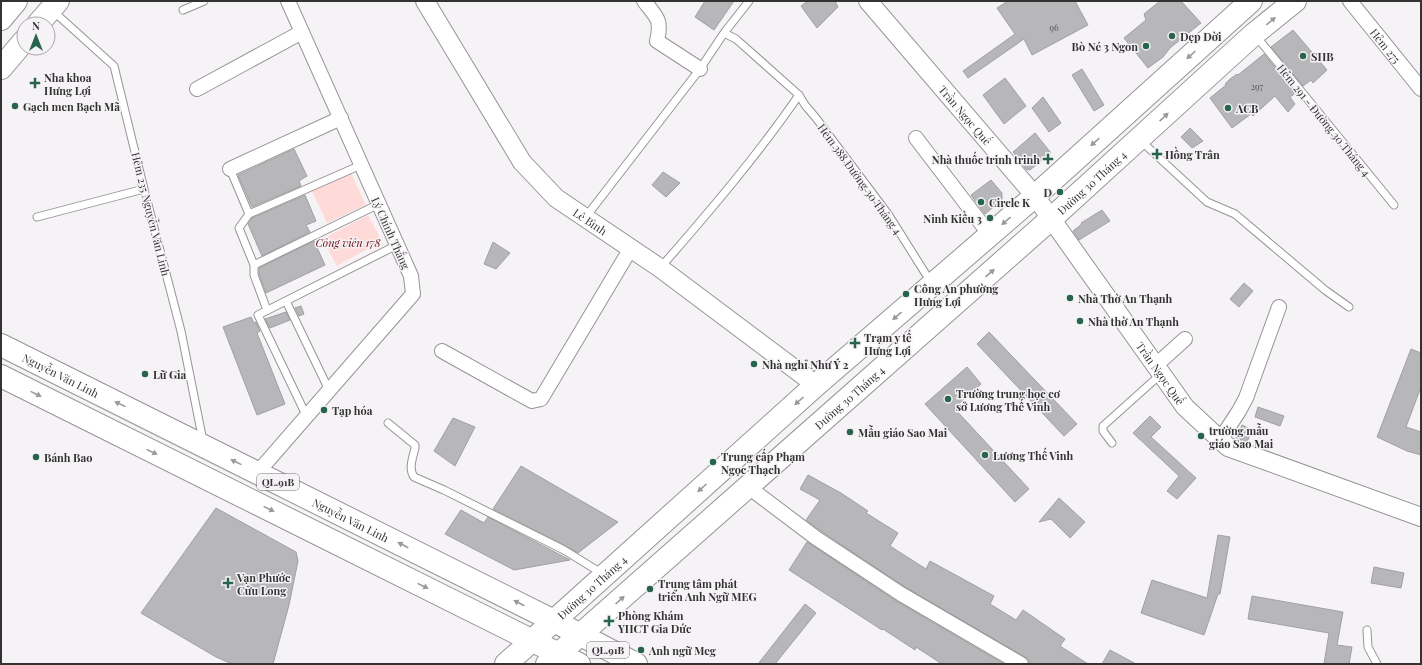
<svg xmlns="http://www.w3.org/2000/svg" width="1422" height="665" font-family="'Playfair Display',serif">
<rect width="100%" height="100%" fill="#f6f3f6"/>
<path fill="#fedbd8" d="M 351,173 L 366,205 L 327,223 L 312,191 Z
M 368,215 L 382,241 L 337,266 L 322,239 Z"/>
<path fill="#b7b7ba" stroke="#a0a0a3" d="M 705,1 L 734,1 L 714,30 L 695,17 Z
M 808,1 L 835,1 L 838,7 L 817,28 L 801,6 Z
M 1008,1 L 1075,1 L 1088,25 L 1032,55 L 1024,39 L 968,78 L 963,71 L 1015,34 L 997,8 Z
M 1160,1 L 1181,1 L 1201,23 L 1170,48 L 1163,57 L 1148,68 L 1124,38 L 1146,20 L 1144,14 Z
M 1293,30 L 1327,70 L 1313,83 L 1311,80 L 1303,86 L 1271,47 Z
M 1264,54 L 1296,93 L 1290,97 L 1295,104 L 1288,112 L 1275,96 L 1253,116 L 1251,114 L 1232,128 L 1210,98 L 1226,85 L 1225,84 L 1230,79 L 1237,74 L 1238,75 Z
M 1082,69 L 1104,105 L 1094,111 L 1072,75 Z
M 1005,78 L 1026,106 L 1004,124 L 983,95 Z
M 1043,97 L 1061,123 L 1049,132 L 1032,108 Z
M 1190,128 L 1203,141 L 1192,148 L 1181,137 Z
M 1035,133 L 1051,153 L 1030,170 L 1026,169 L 1013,152 Z
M 294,149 L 307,176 L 299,181 L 301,186 L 252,207 L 238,175 Z
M 663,172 L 680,183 L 666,197 L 652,185 Z
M 991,180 L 1002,193 L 1002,200 L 985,214 L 971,195 Z
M 305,195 L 316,221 L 306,225 L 310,232 L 262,256 L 248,224 L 252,218 Z
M 1102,210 L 1110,221 L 1079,240 L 1073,231 L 1082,224 L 1081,223 Z
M 314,241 L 325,265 L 266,293 L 259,274 L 259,268 Z
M 493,242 L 510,253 L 496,269 L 484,264 Z
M 1244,283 L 1253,291 L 1239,307 L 1230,299 Z
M 301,306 L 304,314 L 299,316 L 295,308 Z
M 286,312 L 290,320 L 270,328 L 265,319 Z
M 251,317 L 254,323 L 256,322 L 260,331 L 257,333 L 285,404 L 257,415 L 223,327 Z
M 989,332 L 1077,424 L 1064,436 L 977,344 Z
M 1411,349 L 1421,353 L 1421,387 L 1406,427 L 1421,432 L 1421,455 L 1407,451 L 1377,437 Z
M 967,367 L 981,384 L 954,408 L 1029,489 L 1015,502 L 925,404 Z
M 1258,407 L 1284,416 L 1280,426 L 1255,417 Z
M 1150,416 L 1161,427 L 1151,437 L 1196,478 L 1177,499 L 1167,491 L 1179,476 L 1133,433 Z
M 453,418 L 475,427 L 455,466 L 434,451 Z
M 1242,425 L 1252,430 L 1247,442 L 1236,438 Z
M 521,466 L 618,522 L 578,553 L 566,546 L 493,509 Z
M 808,475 L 841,493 L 868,511 L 866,513 L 898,533 L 890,546 L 926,569 L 930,561 L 994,596 L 990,604 L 1016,620 L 1023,610 L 1065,639 L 1060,646 L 1088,664 L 1029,664 L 1029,660 L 1025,657 L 905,587 L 821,531 L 806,520 L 820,500 L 800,489 Z
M 1059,498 L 1085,522 L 1070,538 L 1051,519 L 1039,522 Z
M 216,508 L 296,552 L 298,561 L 289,605 L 273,664 L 232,664 L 216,657 L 141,613 Z
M 461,510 L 484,523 L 488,517 L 570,560 L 514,570 L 445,534 Z
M 1218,535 L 1230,537 L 1220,594 L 1218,594 L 1204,635 L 1141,613 L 1152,580 L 1207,598 Z
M 807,542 L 896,601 L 1004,664 L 942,664 L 916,647 L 915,650 L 883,629 L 882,630 L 789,570 Z
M 1374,567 L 1404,573 L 1401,588 L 1371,583 Z
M 1252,596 L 1343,612 L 1337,645 L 1352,647 L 1349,664 L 1324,664 L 1329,633 L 1248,619 Z
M 805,604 L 816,613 L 775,664 L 758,664 Z
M 1110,650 L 1136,664 L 1102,664 Z"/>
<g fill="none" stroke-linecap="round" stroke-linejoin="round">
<defs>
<path id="service" d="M 749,1 L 724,33 L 736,39 L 799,95
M 183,10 L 204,1
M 53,11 L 114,66 L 144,189 L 181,331 L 203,441
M 1256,36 L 1394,205
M 1141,141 L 1207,202 L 1235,214 L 1325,290 L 1349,307
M 230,169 L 249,214 L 239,228 L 254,265 L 254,275 L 267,310
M 249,214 L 361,165
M 37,217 L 144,189
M 585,218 L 700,69 L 724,33
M 254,265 L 379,204
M 661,267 C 709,212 757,156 799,95 L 805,105 L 816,118 L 888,214 L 927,276 L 933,282
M 286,301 L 329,390
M 307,417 L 258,315 L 397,245
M 388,423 L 415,445 L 415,448 C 413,457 408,469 414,477 L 444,490 L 564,550 L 603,574
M 1112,443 L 1103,431 L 1103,426 L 1161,374
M 1367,630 L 1368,647 L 1377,664"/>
<g id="minor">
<path d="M 644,1 C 657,18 662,19 657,41 L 700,69"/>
<path id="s1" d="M 1350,1 L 1421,89"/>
<path d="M 197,89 L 302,32"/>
<path d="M 916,138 L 990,235"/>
<path d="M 230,169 L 341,118"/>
<path d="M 442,351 L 532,401 L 541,399 L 631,248"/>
<path d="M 1155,366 L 1185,339"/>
<path d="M 1220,440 L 1239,411 L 1246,398 L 1279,307"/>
<path d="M 258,472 L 413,294 L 411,276 L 288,1"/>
<path d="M 747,486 L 816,538 L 901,594 L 1021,664"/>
</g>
<g id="tertiary">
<path id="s2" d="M 425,1 L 522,162 L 556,198 L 660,268 L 816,385"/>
<path id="s3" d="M 868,1 L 1035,196 L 1185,407 L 1228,447 L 1421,517"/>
</g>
<g id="primary">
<path id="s4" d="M 506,664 L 816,385 L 1035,196 L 1251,1"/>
<path id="s5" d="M 547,664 L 1052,218 L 1254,34 L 1295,1"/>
</g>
<g id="trunk">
<path d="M 1,19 L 16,1"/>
<path d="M 38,24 L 58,1"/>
<path d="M 1,68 L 24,41"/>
<path id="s6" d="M 1,345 L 554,621 L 636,664"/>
<path d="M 1,376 L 579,664"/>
</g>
</defs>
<use href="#service" stroke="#969496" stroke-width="9"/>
<use href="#minor" stroke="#969496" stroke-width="16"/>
<use href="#tertiary" stroke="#969496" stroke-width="20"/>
<use href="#primary" stroke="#969496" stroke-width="24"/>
<use href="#trunk" stroke="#969496" stroke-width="24"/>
<use href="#service" stroke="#fff" stroke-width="7"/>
<use href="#minor" stroke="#fff" stroke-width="14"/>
<use href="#tertiary" stroke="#fff" stroke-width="18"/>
<use href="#primary" stroke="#fff" stroke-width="22"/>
<use href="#trunk" stroke="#fff" stroke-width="22"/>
</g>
<defs><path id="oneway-solid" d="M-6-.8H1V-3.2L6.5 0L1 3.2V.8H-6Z"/></defs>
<g fill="#9a999a">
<use href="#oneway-solid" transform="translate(1271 21) rotate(-39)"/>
<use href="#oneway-solid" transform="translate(1191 55) rotate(138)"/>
<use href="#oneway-solid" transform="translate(1164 117) rotate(-43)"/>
<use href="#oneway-solid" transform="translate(1095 142) rotate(138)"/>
<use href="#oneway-solid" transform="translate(1006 221) rotate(139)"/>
<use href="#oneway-solid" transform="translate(990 273) rotate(-41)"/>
<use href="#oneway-solid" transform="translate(897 316) rotate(139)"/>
<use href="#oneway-solid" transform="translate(36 394) rotate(26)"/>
<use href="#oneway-solid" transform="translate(799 401) rotate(138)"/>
<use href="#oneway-solid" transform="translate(120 404) rotate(-154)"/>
<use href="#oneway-solid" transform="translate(152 452) rotate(26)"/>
<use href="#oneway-solid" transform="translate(236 462) rotate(-154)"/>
<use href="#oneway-solid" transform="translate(702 488) rotate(138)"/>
<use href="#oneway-solid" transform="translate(269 509) rotate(26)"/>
<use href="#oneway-solid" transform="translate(403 545) rotate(-153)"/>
<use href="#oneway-solid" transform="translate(423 586) rotate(26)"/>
<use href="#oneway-solid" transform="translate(620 600) rotate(-42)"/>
<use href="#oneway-solid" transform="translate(519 603) rotate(-153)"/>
</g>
<g fill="#28634e" stroke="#f6f3f6" stroke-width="1.5">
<circle cx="1172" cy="36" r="4"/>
<circle cx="1146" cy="46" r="4"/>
<circle cx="1303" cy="56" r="4"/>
<path d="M33 77h4v4h4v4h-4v4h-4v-4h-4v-4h4z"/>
<circle cx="15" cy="106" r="4"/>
<circle cx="1228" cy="108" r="4"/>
<path d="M1155 148h4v4h4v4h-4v4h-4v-4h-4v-4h4z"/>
<path d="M1046 153h4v4h4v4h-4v4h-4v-4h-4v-4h4z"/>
<circle cx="1060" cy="192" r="4"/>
<circle cx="981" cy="202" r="4"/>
<circle cx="990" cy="218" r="4"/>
<circle cx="906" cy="294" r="4"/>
<circle cx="1070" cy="298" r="4"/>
<circle cx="1080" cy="321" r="4"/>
<path d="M853 337h4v4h4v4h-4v4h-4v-4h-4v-4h4z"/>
<circle cx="754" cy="364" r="4"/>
<circle cx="145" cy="374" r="4"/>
<circle cx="948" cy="399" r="4"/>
<circle cx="324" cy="410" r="4"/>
<circle cx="850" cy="432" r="4"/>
<circle cx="1201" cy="436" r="4"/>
<circle cx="985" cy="455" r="4"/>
<circle cx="36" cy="457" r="4"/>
<circle cx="713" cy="462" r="4"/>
<path d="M226 577h4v4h4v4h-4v4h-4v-4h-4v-4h4z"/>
<circle cx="650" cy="589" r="4"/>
<path d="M607 615h4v4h4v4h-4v4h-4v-4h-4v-4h4z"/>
<circle cx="641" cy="650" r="4"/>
</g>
<g text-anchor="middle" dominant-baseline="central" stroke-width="3" stroke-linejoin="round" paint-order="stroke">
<g font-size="9" fill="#555456">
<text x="1054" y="27">96</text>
<text x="1257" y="86">297</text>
</g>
<g fill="#f6f3f6" stroke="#6e6d6e" stroke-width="1">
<rect x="257" y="474" width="42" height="16" rx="3"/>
<rect x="587" y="642" width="42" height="16" rx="3"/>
</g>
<g font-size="10" font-weight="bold" fill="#343334">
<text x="278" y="482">QL.91B</text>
<text x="608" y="650">QL.91B</text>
</g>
<g font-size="11" font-weight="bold" fill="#343334" stroke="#f6f3f6" text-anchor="start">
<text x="1180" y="36">Đẹp Đời</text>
<text x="1138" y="46" text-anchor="end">Bò Né 3 Ngon</text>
<text x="1311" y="56">SHB</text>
<text x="44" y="77">Nha khoa<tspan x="44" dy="13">Hưng Lợi</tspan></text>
<text x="23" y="106">Gạch men Bạch Mã</text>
<text x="1236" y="108">ACB</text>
<text x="1165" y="154">Hồng Trân</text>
<text x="1040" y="159" text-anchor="end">Nhà thuốc trinh trinh</text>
<text x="1052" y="192" text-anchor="end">D</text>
<text x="989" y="202">Circle K</text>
<text x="982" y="218" text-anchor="end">Ninh Kiều 3</text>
<text x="914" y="288">Công An phường<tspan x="914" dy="13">Hưng Lợi</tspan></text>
<text x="1078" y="298">Nhà Thờ An Thạnh</text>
<text x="1088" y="321">Nhà thờ An Thạnh</text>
<text x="864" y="337">Trạm y tế<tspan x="864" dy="13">Hưng Lợi</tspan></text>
<text x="762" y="364">Nhà nghỉ Như Ý 2</text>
<text x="153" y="374">Lữ Gia</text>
<text x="956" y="393">Trường trung học cơ<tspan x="956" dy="13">sở Lương Thế Vinh</tspan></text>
<text x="332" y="410">Tạp hóa</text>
<text x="1209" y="430">trường mẫu<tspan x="1209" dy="13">giáo Sao Mai</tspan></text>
<text x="858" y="432">Mẫu giáo Sao Mai</text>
<text x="993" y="455">Lương Thế Vinh</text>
<text x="721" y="456">Trung cấp Phạm<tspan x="721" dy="13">Ngọc Thạch</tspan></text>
<text x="44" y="457">Bánh Bao</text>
<text x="237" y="577">Vạn Phước<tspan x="237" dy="13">Cửu Long</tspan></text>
<text x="658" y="583">Trung tâm phát<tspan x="658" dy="13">triển Anh Ngữ MEG</tspan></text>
<text x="618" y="615">Phòng Khám<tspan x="618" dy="13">YHCT Gia Đức</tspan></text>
<text x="649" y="650">Anh ngữ Meg</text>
</g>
<g font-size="11" fill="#343334" stroke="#f6f3f6">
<text stroke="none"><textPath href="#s1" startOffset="57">Hẻm 275</textPath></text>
<text stroke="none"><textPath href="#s3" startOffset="150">Trần Ngọc Quế</textPath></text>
<text transform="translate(1324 120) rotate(51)">Hẻm 291 - Đường 30 Tháng 4</text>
<text transform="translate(860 179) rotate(54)">Hẻm 388 Đường 30 Tháng 4</text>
<text stroke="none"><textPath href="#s5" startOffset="727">Đường 30 Tháng 4</textPath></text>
<text transform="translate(151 214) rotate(76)">Hẻm 235 Nguyễn Văn Linh</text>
<text stroke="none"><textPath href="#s2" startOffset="279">Lê Bình</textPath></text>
<text transform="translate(391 233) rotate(66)">Lý Chính Thắng</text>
<text stroke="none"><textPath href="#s3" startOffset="474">Trần Ngọc Quế</textPath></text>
<text stroke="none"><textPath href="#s6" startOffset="67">Nguyễn Văn Linh</textPath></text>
<text stroke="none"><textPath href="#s5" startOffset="403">Đường 30 Tháng 4</textPath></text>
<text stroke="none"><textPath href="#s6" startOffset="391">Nguyễn Văn Linh</textPath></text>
<text stroke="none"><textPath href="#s4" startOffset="115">Đường 30 Tháng 4</textPath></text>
</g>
<g font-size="11" font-style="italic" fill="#6c0814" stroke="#f6f3f6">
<text x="348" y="242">Công viên 178</text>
</g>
</g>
<rect width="1422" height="665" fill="none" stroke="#343334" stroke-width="4"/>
<g transform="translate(36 36)"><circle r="19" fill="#f6f3f6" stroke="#a8a6a8"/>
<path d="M0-3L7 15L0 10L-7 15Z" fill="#28634e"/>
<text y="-6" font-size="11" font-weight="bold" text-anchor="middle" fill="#343334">N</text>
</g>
</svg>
